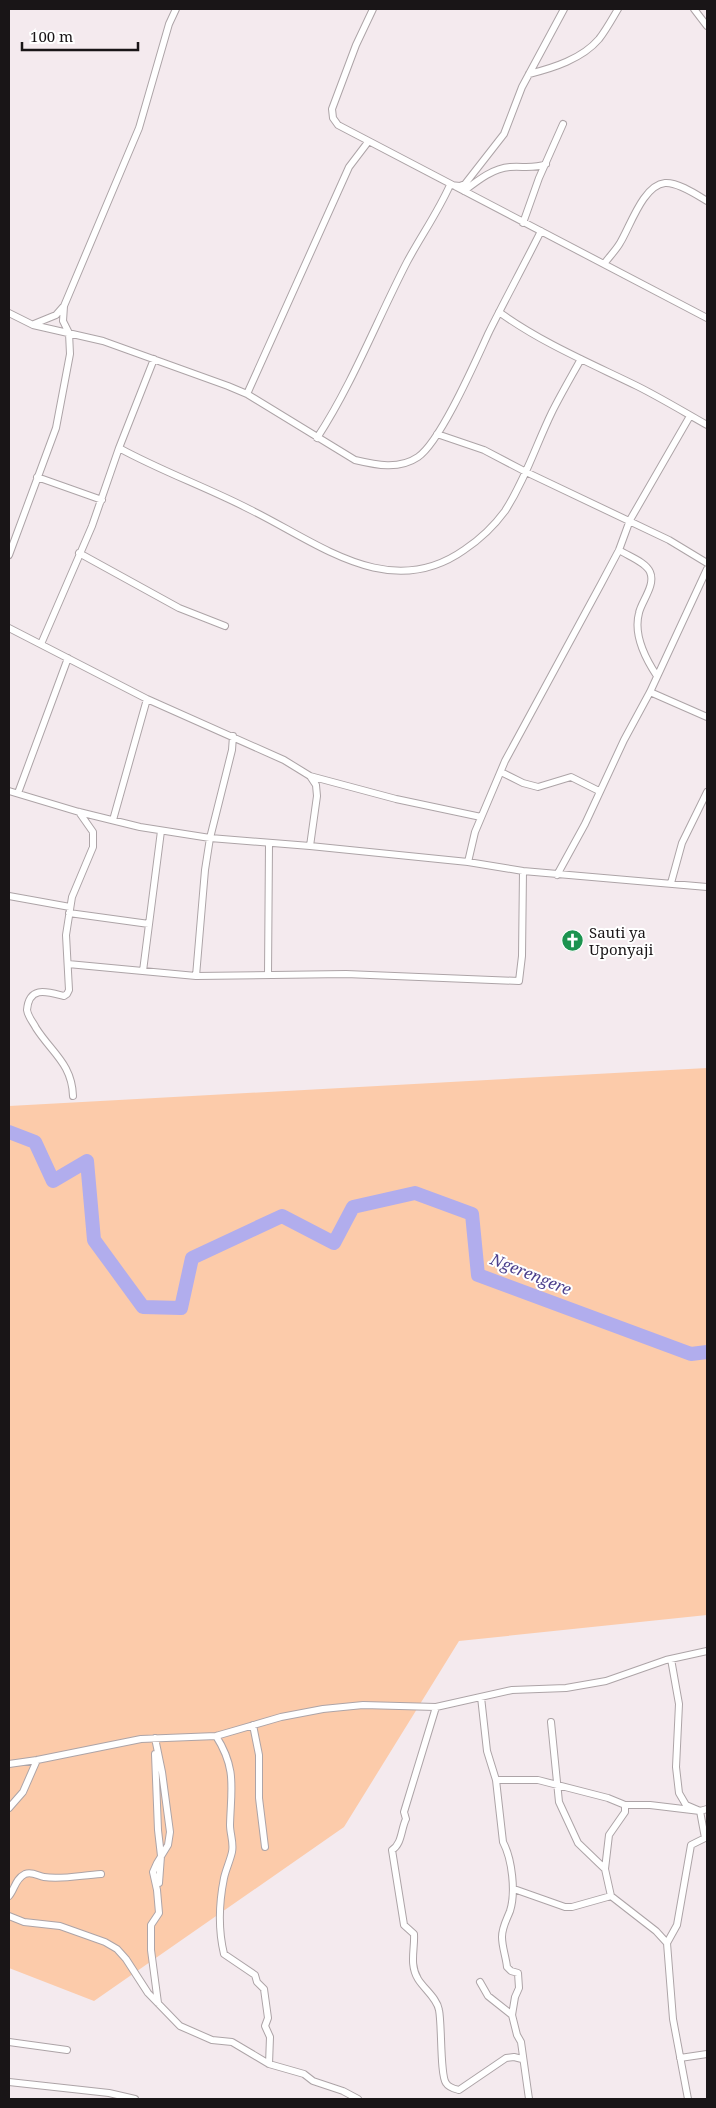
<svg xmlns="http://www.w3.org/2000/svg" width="716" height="2108" font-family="'Noto Serif',serif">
<rect width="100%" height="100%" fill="#f4eaee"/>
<path fill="#fccbaa" d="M 707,1068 L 707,1615 L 459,1641 L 344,1827 L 94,2001 L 9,1968 L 9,1106 Z"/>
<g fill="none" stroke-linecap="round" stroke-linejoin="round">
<path stroke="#b1aded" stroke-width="14" d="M 9,1132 L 35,1142 L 53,1181 L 87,1161 L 94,1240 L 143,1307 L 181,1308 L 192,1258 L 282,1216 L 334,1243 L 353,1207 L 415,1193 L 472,1214 L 478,1275 L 691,1354 L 707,1352"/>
<defs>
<path id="minor" d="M 373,9 L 356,45 L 332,109 L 333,118 L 338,125 L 707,318
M 694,9 L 707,26
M 529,74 C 553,68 582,59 599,39 C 606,30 612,19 618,9
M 464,191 C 477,181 493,168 510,167 C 523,166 534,169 546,164
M 523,223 L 539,178 L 563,124
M 604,264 C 609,257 616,250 620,243 C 630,227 643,185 665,183 C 678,182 697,195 707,201
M 499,312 C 542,343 590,363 637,386 C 661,398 684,412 707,425
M 9,313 L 33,325 L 103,341 L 228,386 L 247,394 L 355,460 C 376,465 399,470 418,457 C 441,441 476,360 489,332 C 506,298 524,265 541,231
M 34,324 L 56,315 L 63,307
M 247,394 L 349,167 L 368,142
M 437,434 L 484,450 L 526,472 L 669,540 L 707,563
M 317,438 C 353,383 377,320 407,262 C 421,236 438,212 450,185 L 460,186 L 465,184 L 504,134 L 522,87 L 564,9
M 119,448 C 161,471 206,487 249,509 C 317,542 389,603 464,550 C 479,540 494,526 505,511 C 525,480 536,445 552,412 C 561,394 571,377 581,359
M 37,477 L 102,500
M 619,550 C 628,556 646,562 650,572 C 656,585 641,602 639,613 C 633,635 645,658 657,676
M 79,553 L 179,608 L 225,626
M 9,555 L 56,428 L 70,354 L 69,333 L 63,321 L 64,306 L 139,128 L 169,24 L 176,9
M 9,628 L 147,699 L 284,760 L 310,776 L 316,785 L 317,796 L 310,846
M 41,644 L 92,526 L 119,448 L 154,359
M 650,692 L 707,717
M 501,772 L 523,783 L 538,787 L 571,777 L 599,791
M 310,776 L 396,799 L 481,817
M 9,791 L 79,812 L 140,827 L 210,838 L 310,846 L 468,862 L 523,871 L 707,887
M 18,793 L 68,658
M 113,820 L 147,699
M 468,862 L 475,832 L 505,761 L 601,584 L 619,550 L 630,520 L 690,416
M 557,875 L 585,824 L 624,740 L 650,692 L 707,569
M 671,883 L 682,843 L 707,792
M 9,896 L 70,907
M 69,913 L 149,924
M 68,964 L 196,976 L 346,974 L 519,981 L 522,956 L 523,871
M 143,971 L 161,831
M 268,975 L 269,844
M 196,976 L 205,870 L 210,838 L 232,750 L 233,736
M 73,1096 C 72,1064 52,1053 36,1028 C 33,1022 28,1017 27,1010 C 29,985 48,992 64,996 L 67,994 L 69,990 L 66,935 L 72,897 L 93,847 L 93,832 L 79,812
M 481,1697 L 487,1751 L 496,1780 L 503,1842 C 512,1859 516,1892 510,1911 C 507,1919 502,1927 502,1937 C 502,1947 506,1957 507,1967 L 511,1971 L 518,1973 L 519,1988 L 515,1997 L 512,2015 L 517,2035 L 521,2042 L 529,2099
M 436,1707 L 404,1812 L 406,1819 C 401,1829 402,1844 392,1850 L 404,1925 L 414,1934 C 415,1949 409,1964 418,1979 C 424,1989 437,1998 439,2010 C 442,2025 440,2075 446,2083 C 449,2088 455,2089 459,2090 L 506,2058 L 514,2057 L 522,2059
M 551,1722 L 559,1802 L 578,1843 L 605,1869 L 611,1896 L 656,1931 L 667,1943 L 673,2019 L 688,2099
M 253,1725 L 259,1755 L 259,1798 L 265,1847
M 216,1736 C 237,1769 231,1788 230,1825 C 230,1834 234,1843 232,1852 C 230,1861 226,1869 224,1878 C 219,1903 218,1929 224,1954 L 255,1975 L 257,1982 L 264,1989 L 268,2018 L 265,2026 L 270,2037 L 269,2064
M 155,1738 L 162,1772 L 170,1832 L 168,1845 L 157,1863 L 153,1872 L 157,1890 L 159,1913 L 151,1925 L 151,1950 L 158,2003
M 155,1754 L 158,1830 L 161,1856 L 159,1883
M 9,1764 L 37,1760 L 141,1739 L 216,1736 L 281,1717 L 323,1709 L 363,1705 L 436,1707 L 512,1690 L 566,1688 L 606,1681 L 666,1660 L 707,1651
M 496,1780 L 538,1780 L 608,1798 L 625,1805 L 650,1805 L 700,1811 L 707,1809
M 9,1808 L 23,1792 L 37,1760
M 605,1869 L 609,1835 L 625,1812 L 625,1805
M 514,1889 L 565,1907 L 572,1907 L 611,1896
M 9,1896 C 15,1889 15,1879 25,1874 C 32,1871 38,1876 44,1877 C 62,1880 82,1875 101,1874
M 9,1916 L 24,1922 L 60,1926 L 105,1942 L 117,1949 L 126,1959 L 148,1993 L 180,2026 L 212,2040 L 232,2042 L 269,2064 L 304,2074 L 313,2081 L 343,2091 L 358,2099
M 667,1943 L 677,1925 L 691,1845 L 705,1838 L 700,1811 L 686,1805 L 679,1793 L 676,1767 L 679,1704 L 671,1659
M 480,1982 L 488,1996 L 512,2015
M 9,2042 L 67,2050
M 680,2058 L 707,2054
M 9,2082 L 109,2093 L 135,2099"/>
</defs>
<use href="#minor" stroke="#ada4a7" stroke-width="8"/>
<use href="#minor" stroke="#fff" stroke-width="6"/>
</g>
<defs>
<symbol id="church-disc" viewBox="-11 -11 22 22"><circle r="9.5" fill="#1c934f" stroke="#fff"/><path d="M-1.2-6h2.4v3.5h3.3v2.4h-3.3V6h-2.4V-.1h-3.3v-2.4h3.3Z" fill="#fff"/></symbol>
</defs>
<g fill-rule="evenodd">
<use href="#church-disc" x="560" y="928" width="25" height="25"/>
</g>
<g text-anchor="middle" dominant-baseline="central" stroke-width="4" stroke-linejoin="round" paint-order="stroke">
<g font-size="15" fill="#191517" stroke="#fff" text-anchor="start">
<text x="589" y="932">Sauti ya<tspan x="589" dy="17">Uponyaji</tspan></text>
</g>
<g font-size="16" font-style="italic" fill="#4d418d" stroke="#fff">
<text transform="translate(531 1274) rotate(22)">Ngerengere</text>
</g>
</g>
<rect width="716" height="2108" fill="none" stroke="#191517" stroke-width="20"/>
<path d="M22 42v8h116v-8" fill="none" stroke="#191517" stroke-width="2.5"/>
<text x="30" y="42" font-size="15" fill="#191517" stroke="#ffffff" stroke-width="4" paint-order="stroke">100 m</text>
</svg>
